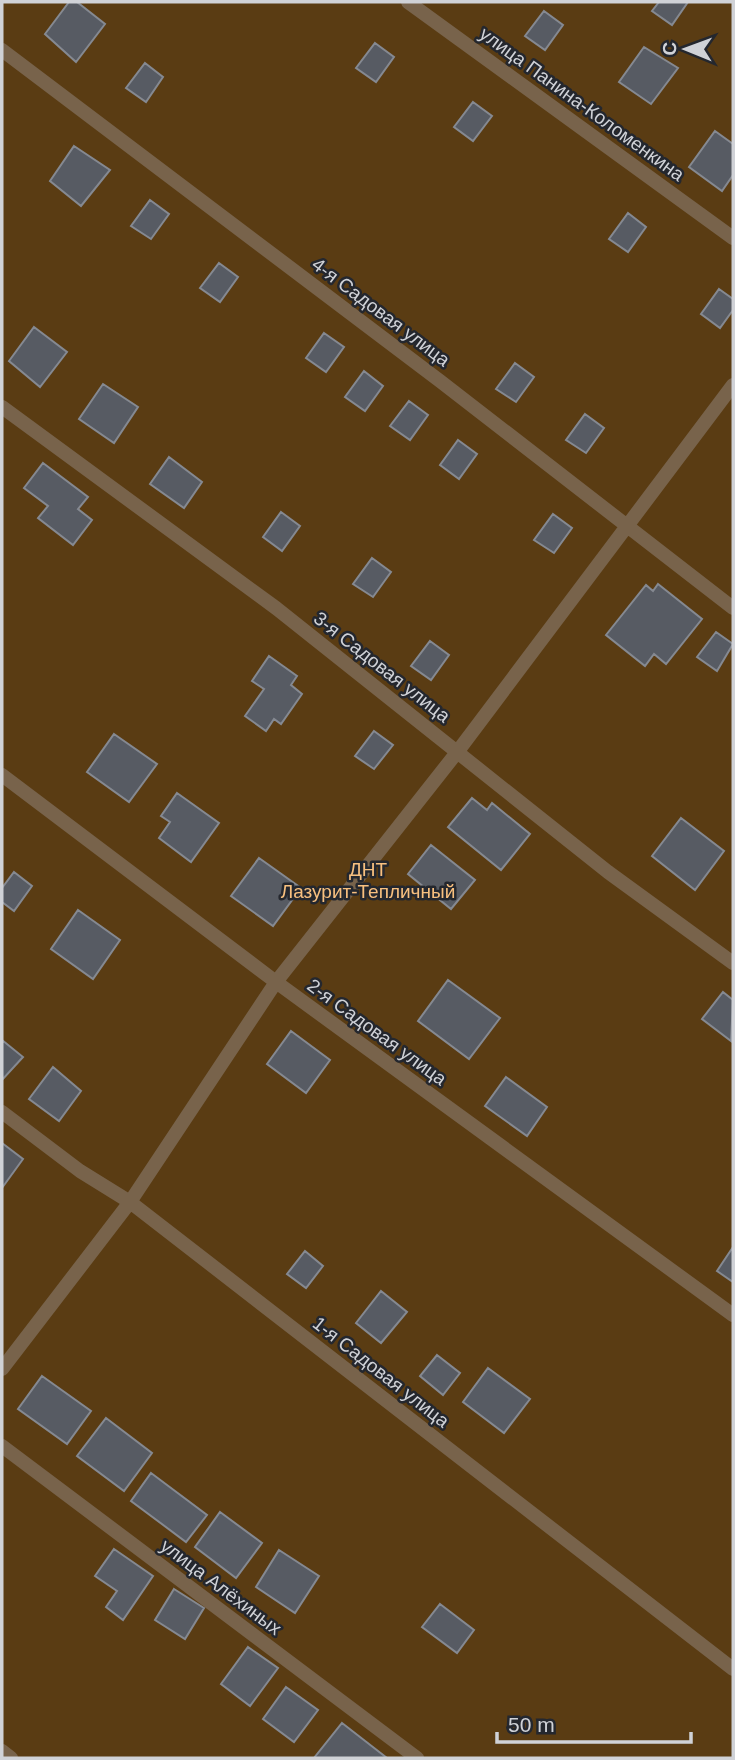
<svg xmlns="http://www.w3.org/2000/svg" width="735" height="1760" font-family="Arial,sans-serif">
<rect width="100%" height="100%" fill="#2d3138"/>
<path fill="#5a3c13" d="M 2,2 L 733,2 L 733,1758 L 2,1758 Z"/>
<path fill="#575b63" stroke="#858991" stroke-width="2" d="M 69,2 L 77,2 L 105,24 L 76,62 L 45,34 Z
M 659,2 L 688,2 L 672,25 L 652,11 Z
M 544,11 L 563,25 L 545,50 L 525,36 Z
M 375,43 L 394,57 L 376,82 L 356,68 Z
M 644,47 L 678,68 L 651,104 L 619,82 Z
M 145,63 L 163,77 L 146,102 L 126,88 Z
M 473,102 L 492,116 L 473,141 L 454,127 Z
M 715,131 L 733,144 L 733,175 L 722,191 L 689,167 Z
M 74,146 L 110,170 L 81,206 L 50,181 Z
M 150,200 L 169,214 L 151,239 L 131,226 Z
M 628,213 L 646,227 L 628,252 L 609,239 Z
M 219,263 L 238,277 L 220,302 L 200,288 Z
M 719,289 L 733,299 L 733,310 L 720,328 L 701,314 Z
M 34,327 L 67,352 L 40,387 L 9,361 Z
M 324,333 L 344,347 L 326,372 L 306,358 Z
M 515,363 L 534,377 L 516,402 L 496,389 Z
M 364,371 L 383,386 L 365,411 L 345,397 Z
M 103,384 L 138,407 L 114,443 L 79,419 Z
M 409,401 L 428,415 L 410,440 L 390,426 Z
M 585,414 L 604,428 L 586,453 L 566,440 Z
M 458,440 L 477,454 L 459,479 L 440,465 Z
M 169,457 L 202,482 L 184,508 L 150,484 Z
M 43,463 L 88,497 L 78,509 L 92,520 L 73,545 L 38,518 L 48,506 L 24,488 Z
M 281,512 L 300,526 L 282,551 L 263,537 Z
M 553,514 L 572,528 L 554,553 L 534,540 Z
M 372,558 L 391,572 L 373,597 L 353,584 Z
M 658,584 L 702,619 L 666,664 L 654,654 L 645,666 L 606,635 L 646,585 L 653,591 Z
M 716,632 L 733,644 L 717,671 L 697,657 Z
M 430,641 L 449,655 L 431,680 L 411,666 Z
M 269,656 L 297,676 L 291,685 L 302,694 L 281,724 L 274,719 L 266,731 L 245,716 L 264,689 L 252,681 Z
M 374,731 L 393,745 L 374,769 L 355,756 Z
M 114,734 L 157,764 L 129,802 L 87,772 Z
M 177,793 L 219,823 L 191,862 L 159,838 L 170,822 L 161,816 Z
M 472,798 L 487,810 L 492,803 L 530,834 L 501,870 L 448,827 Z
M 681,818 L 724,851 L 695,890 L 652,856 Z
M 431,845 L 475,880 L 451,909 L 408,874 Z
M 259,858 L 301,888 L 273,926 L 231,896 Z
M 14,872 L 32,886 L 14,911 L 2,902 L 2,888 Z
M 78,910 L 120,940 L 93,979 L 51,949 Z
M 448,980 L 500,1018 L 469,1059 L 418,1021 Z
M 723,992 L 733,1000 L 731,1041 L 702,1019 Z
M 291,1031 L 330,1060 L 306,1093 L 267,1064 Z
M 2,1040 L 23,1057 L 2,1080 Z
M 53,1067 L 81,1091 L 59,1121 L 29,1099 Z
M 506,1077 L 547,1107 L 527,1136 L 485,1106 Z
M 2,1143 L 23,1159 L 2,1188 Z
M 733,1247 L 733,1282 L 717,1271 Z
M 305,1251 L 323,1266 L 306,1288 L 287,1274 Z
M 381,1291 L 407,1312 L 381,1343 L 356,1323 Z
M 437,1355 L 460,1373 L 443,1395 L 420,1376 Z
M 488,1368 L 530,1399 L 504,1433 L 463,1402 Z
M 42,1376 L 91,1411 L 67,1444 L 18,1409 Z
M 106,1418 L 152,1453 L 124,1491 L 77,1456 Z
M 151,1473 L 207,1515 L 186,1542 L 131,1501 Z
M 220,1512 L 262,1543 L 236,1578 L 195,1547 Z
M 114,1549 L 153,1576 L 123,1620 L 106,1607 L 117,1591 L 95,1576 Z
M 279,1550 L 319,1576 L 295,1613 L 256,1587 Z
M 174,1589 L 204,1608 L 185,1639 L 155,1620 Z
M 440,1604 L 474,1630 L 457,1653 L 422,1627 Z
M 248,1647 L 278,1668 L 250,1706 L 221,1684 Z
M 286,1687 L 318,1710 L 294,1742 L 263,1719 Z
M 342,1723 L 387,1758 L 314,1758 Z"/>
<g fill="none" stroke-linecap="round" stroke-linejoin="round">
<path stroke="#78634b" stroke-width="14" d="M 408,2 L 733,238
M 2,50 L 440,381 L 733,608
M 2,407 L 276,608 L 608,872 L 733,963
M 2,775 L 276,982 L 733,1315
M 2,1112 L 80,1171 L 130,1202 L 733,1669
M 2,1369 L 130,1202 L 276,982 L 458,751 L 733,385
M 2,1446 L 417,1758
M 2,1751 L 11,1758"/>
</g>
<g text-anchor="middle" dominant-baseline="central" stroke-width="5" stroke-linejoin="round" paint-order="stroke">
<g font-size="19" fill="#d0d2d7" stroke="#24272e">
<text transform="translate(582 104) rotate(36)">улица Панина-Коломенкина</text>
<text transform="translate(381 312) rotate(37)">4-я Садовая улица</text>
<text transform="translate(382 667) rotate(38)">3-я Садовая улица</text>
<text transform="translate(377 1032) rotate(36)">2-я Садовая улица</text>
<text transform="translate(381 1372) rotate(38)">1-я Садовая улица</text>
<text transform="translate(221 1587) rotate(37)">улица Алёхиных</text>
</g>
<g font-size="19" fill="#f8c07f" stroke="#24272e">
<text x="368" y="869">ДНТ<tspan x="368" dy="22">Лазурит-Тепличный</tspan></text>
</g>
</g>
<rect width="735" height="1760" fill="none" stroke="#d0d2d7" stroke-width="7"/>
<g transform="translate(686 49) rotate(271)" stroke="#24272e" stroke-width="5" paint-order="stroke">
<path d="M0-5L12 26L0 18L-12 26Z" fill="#d0d2d7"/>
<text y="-10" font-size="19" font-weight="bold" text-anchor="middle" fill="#d0d2d7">С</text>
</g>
<path d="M497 1732v10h194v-10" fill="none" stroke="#d0d2d7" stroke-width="3.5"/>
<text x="508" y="1732" font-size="21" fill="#d0d2d7" stroke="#24272e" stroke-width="5" paint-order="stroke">50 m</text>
</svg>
